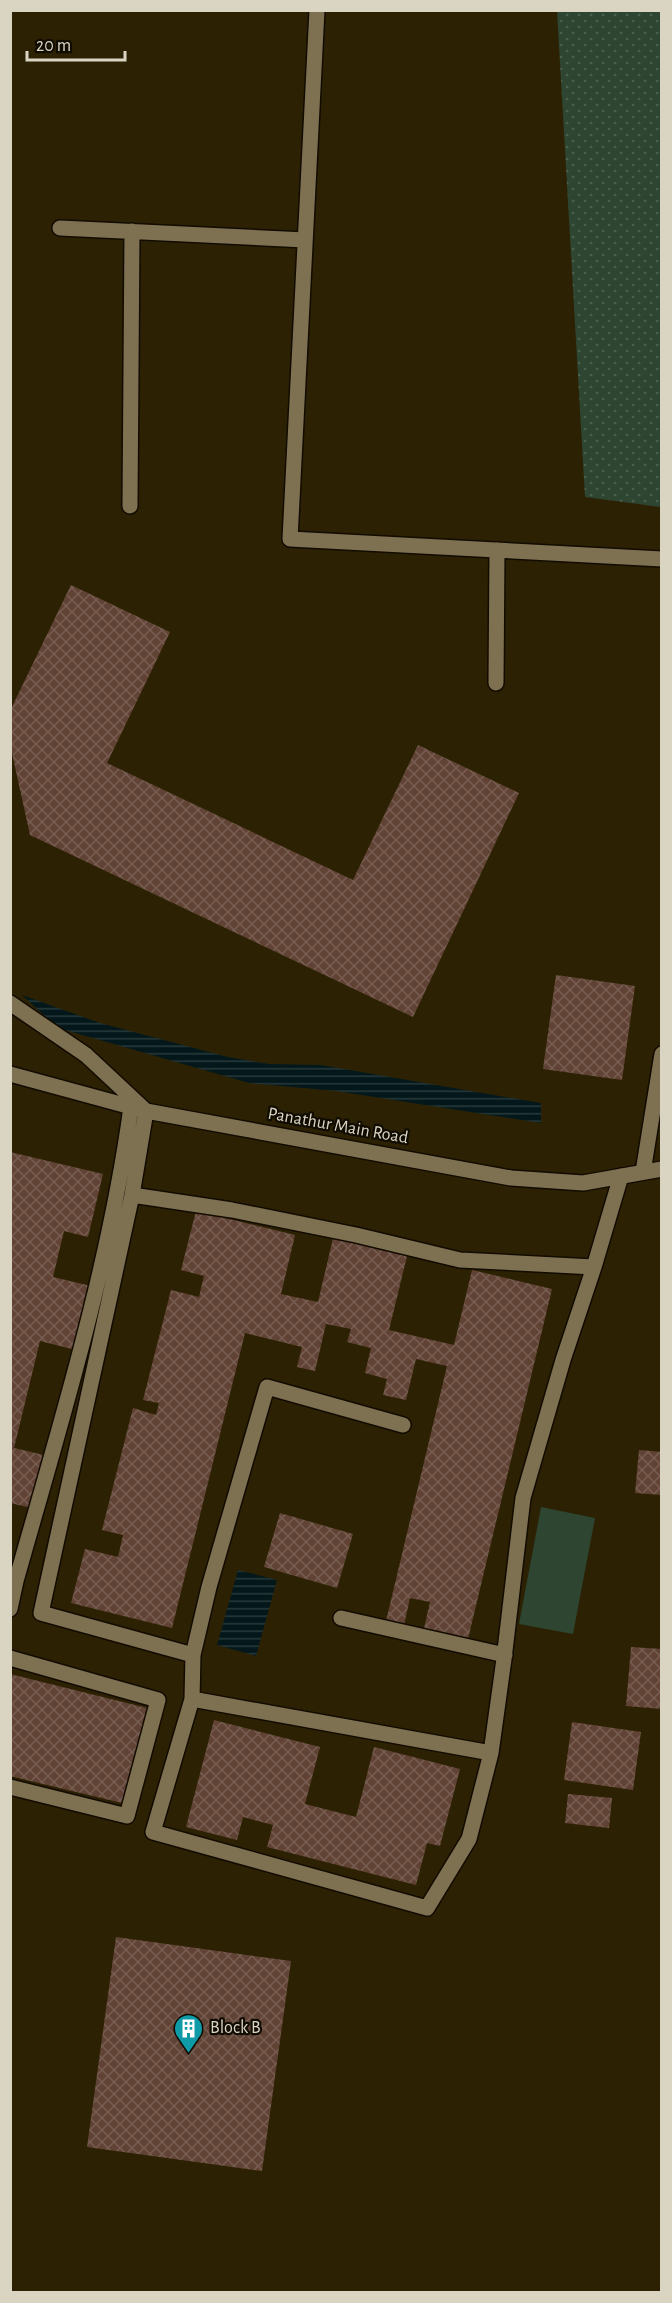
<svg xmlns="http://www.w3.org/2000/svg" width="672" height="2303" font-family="'Alegreya Sans',sans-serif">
<defs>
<pattern id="grass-dots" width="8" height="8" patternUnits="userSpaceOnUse" patternTransform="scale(1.5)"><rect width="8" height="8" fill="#2d4531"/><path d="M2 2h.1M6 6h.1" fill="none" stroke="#4b5f4d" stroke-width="1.8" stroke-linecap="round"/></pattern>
<pattern id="water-rules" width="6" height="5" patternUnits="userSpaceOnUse" patternTransform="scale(1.5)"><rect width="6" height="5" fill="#04181b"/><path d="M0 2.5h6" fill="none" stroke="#28393a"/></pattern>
<pattern id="building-cross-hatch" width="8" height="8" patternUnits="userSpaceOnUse" patternTransform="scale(1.5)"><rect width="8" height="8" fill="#614335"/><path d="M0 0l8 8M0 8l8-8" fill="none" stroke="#775d51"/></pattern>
</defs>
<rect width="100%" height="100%" fill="#2c2203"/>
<path fill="url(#grass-dots)" d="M 557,11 L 661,11 L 661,507 L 585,497 Z"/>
<path fill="#2d4531" d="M 541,1507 L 595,1518 L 573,1634 L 519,1624 Z"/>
<path fill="url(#water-rules)" d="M 22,995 L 100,1023 L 228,1057 L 269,1064 L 321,1065 L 541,1103 L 541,1123 L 336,1091 L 249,1083 L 58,1028 Z
M 238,1570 L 277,1580 L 256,1656 L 217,1645 Z"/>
<path fill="url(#building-cross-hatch)" d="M 71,585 L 170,632 L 107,763 L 353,880 L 418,745 L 519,793 L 413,1017 L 30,835 L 10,744 L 10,711 Z
M 556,975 L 635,986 L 622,1080 L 543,1069 Z
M 10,1152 L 103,1174 L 88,1237 L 64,1231 L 53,1277 L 91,1286 L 76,1350 L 40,1341 L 14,1448 L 44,1455 L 32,1508 L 10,1503 Z
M 196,1211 L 295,1235 L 281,1294 L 318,1302 L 334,1234 L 408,1252 L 389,1330 L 454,1345 L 472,1270 L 552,1289 L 467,1643 L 423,1633 L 430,1602 L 410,1598 L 404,1625 L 386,1621 L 447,1366 L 416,1359 L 406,1400 L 383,1395 L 387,1379 L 365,1373 L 371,1348 L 347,1342 L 351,1329 L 326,1324 L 315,1371 L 297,1367 L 302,1347 L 245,1333 L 172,1628 L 71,1603 L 85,1549 L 118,1557 L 123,1535 L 102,1530 L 133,1408 L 156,1415 L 159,1403 L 143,1400 L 171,1290 L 199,1297 L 204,1276 L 181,1270 Z
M 639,1450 L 662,1452 L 662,1495 L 635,1493 Z
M 280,1513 L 353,1534 L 337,1588 L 264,1567 Z
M 631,1647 L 662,1649 L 662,1709 L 626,1706 Z
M 10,1674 L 147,1708 L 122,1803 L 10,1776 Z
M 214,1720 L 320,1747 L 305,1804 L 356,1817 L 374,1747 L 460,1769 L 440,1846 L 427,1843 L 416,1885 L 267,1847 L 273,1825 L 243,1817 L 237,1840 L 186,1827 Z
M 572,1722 L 641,1732 L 633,1790 L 564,1780 Z
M 568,1794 L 612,1798 L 609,1828 L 565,1823 Z
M 116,1937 L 291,1961 L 262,2171 L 87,2147 Z"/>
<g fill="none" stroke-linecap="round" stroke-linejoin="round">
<defs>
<path id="minor" d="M 317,10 L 290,539 L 662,559
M 60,228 L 305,240
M 130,506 L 132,231
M 496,683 L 497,550
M 10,1003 L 86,1055 L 146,1111 L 132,1195 L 41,1613 L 193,1655
M 10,1074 L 146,1111 L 511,1178 L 583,1183 L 662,1169
M 643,1172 L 662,1054
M 132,1195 L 232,1210 L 356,1235 L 460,1260 L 594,1267 L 563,1360 L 523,1498 L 504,1659 L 491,1753 L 469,1839 L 427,1908 L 153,1832 L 192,1699 L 491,1753
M 594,1267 L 621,1176
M 10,1609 L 16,1581 C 60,1425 109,1268 131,1107
M 341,1618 L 505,1655
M 10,1658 L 158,1700 L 127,1816 L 10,1787
M 192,1699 L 193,1655 L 209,1587 L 267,1387 L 403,1425"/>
</defs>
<use href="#minor" stroke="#130b00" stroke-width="18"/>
<use href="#minor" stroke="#7d7152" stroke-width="15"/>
</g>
<defs>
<symbol id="building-pin" viewBox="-11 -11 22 30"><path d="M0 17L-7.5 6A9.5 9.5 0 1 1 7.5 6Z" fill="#0f9aa8" stroke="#110c02"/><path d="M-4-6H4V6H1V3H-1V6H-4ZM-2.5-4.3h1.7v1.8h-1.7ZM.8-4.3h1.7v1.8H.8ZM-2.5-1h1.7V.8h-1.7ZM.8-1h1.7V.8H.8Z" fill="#fff"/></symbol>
</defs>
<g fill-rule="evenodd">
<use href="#building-pin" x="172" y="2012" width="33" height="45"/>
</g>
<g text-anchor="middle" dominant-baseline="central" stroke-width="4.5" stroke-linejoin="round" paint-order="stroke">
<g font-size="18" fill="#dad4c3" stroke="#110c02">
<text transform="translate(338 1126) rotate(10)">Panathur Main Road</text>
</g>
<g font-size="18" fill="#dad4c3" stroke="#110c02" text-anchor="start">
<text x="210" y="2028">Block B</text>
</g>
</g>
<rect width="672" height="2303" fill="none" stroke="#dad4c3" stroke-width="24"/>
<path d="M27 51v9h98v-9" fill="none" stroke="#dad4c3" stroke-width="3"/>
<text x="36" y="51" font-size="18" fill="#dad4c3" stroke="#110c02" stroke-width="4.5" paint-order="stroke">20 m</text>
</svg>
